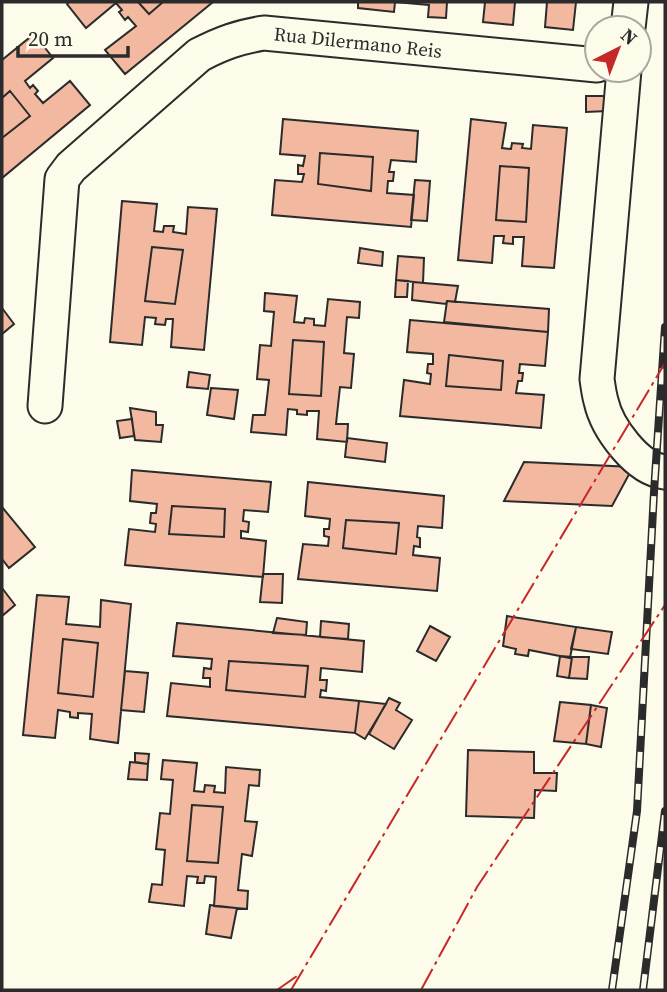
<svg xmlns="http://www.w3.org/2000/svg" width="667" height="992" font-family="'Source Serif 4',serif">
<rect width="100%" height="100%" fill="#fdfbea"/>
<path fill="#f2b8a0" stroke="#2b2b2b" stroke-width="2" d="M 69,2 L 213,2 L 125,74 L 105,50 L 136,26 L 128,17 L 125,20 L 119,12 L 122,10 L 116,3 L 86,28 L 67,4 Z
M 138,2 L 163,2 L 149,14 Z
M 358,2 L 447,2 L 446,18 L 428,17 L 429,5 L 395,2 L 394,12 L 358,8 Z
M 485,2 L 515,2 L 513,25 L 483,22 Z
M 547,2 L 576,2 L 573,30 L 545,27 Z
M 34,34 L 53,58 L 25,81 L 30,88 L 33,85 L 38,91 L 35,94 L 43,103 L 70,81 L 90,105 L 2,178 L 2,60 Z
M 10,91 L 30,116 L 2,138 L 2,98 Z
M 586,96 L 607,96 L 607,111 L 586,112 Z
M 283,119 L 418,131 L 416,162 L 391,160 L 389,172 L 394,172 L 393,181 L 388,181 L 387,193 L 414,195 L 411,227 L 272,215 L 275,180 L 302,182 L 304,174 L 298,174 L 298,165 L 303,166 L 305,156 L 280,154 Z
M 471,119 L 506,123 L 502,148 L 511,149 L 512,143 L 523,144 L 522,148 L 531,149 L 533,125 L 567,128 L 554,268 L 522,266 L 524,237 L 513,237 L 513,244 L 503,243 L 504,236 L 494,236 L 492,263 L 458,260 Z
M 320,153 L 373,157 L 371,191 L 318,184 Z
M 500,166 L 529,168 L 526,222 L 496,220 Z
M 415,180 L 430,181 L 427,221 L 411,220 Z
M 122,201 L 157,204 L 154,231 L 163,232 L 164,226 L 174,226 L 173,232 L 186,234 L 188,207 L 217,209 L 204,350 L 171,347 L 173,319 L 166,319 L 165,325 L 155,324 L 156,318 L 145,317 L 142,345 L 110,342 Z
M 152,247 L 183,250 L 175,304 L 145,301 Z
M 360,248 L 383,252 L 382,266 L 358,263 Z
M 398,256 L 424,258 L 423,283 L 396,280 Z
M 396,280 L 408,281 L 407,297 L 395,297 Z
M 413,282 L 458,286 L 455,302 L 447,301 L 446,304 L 412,300 Z
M 265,293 L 297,296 L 294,322 L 304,323 L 305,318 L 314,319 L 314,325 L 325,326 L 328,299 L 360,302 L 359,318 L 347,317 L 344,353 L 354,354 L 351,388 L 340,387 L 336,424 L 348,424 L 347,442 L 317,439 L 319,411 L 307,411 L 307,415 L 297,414 L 297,410 L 288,409 L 286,435 L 251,432 L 253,415 L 265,415 L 269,380 L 257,379 L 260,345 L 271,346 L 274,312 L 264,311 Z
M 447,301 L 549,309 L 548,332 L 444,322 Z
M 2,308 L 14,324 L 2,334 Z
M 410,320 L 548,332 L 545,366 L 520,364 L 519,373 L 523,373 L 522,381 L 518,381 L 516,393 L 544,395 L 541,428 L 400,416 L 404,380 L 430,384 L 431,374 L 427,373 L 428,364 L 433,364 L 433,354 L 407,352 Z
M 293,340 L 324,342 L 321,396 L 289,394 Z
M 449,355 L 503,361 L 501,390 L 446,386 Z
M 189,372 L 210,375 L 208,389 L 187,387 Z
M 211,388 L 238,390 L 234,419 L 207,415 Z
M 130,408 L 156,412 L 156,425 L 163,425 L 161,442 L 135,440 Z
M 132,419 L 134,436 L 120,438 L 117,421 Z
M 347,438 L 387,443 L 385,462 L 345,457 Z
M 524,462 L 633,467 L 612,506 L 504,501 Z
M 132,470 L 271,482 L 268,512 L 244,510 L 243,521 L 249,522 L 248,532 L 241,531 L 241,538 L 266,541 L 263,577 L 125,565 L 129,529 L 155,532 L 156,524 L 150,523 L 151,513 L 156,513 L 157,504 L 130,501 Z
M 308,482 L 444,496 L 442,528 L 418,526 L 417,537 L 420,538 L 420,547 L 414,546 L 413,555 L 440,558 L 437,591 L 298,579 L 303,544 L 328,546 L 329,537 L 324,536 L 324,529 L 329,529 L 330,519 L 305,516 Z
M 172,506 L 225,509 L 224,537 L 169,534 Z
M 2,507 L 35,547 L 9,568 L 2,559 Z
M 346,520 L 399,523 L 396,554 L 343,548 Z
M 263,574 L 283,574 L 282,603 L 260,602 Z
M 2,588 L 15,605 L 2,616 Z
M 37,595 L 69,597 L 66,624 L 100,627 L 101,600 L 131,604 L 118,743 L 90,739 L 92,714 L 78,713 L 78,718 L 70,717 L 70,712 L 58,710 L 55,738 L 23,735 Z
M 507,616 L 576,627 L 570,658 L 529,650 L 528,656 L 515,654 L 516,649 L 503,646 Z
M 277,618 L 307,622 L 306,635 L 273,633 Z
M 321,621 L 349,624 L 348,639 L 320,637 Z
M 177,623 L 364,641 L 362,672 L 321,668 L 320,680 L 327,680 L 326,691 L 321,690 L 320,697 L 359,701 L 355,733 L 167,716 L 171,683 L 210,687 L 210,678 L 203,678 L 204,668 L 211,669 L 212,659 L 173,656 Z
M 430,626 L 450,637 L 436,661 L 417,651 Z
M 576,627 L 612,632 L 608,654 L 571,649 Z
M 63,639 L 98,643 L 93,697 L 58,693 Z
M 560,656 L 572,657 L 569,678 L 557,676 Z
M 572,657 L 589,657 L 587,679 L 569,678 Z
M 229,661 L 308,666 L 305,697 L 226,690 Z
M 125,671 L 148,673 L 144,712 L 121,710 Z
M 389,698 L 400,703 L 396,710 L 412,720 L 394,749 L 369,734 Z
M 359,701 L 386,704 L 365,739 L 355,733 Z
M 560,702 L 591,705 L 586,744 L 554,741 Z
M 591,705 L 607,708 L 601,747 L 586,744 Z
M 468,750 L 534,752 L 534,773 L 557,773 L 556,791 L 535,790 L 534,818 L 466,816 Z
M 135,753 L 149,754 L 148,764 L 135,762 Z
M 163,760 L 197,763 L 194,791 L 204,792 L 205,785 L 215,786 L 214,792 L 225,793 L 226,767 L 260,770 L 259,786 L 249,785 L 245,821 L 257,822 L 252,856 L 242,854 L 238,890 L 248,891 L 247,909 L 214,906 L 216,877 L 205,876 L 204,883 L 197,883 L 198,877 L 187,876 L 184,906 L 149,902 L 152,884 L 162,885 L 165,850 L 156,849 L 160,813 L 170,814 L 173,780 L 161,779 Z
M 130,762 L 148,764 L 147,780 L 128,779 Z
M 192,805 L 223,807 L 218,863 L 187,861 Z
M 210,905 L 237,908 L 231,938 L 206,934 Z"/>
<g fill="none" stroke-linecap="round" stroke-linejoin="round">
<defs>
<path id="minor" d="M 628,28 L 631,2
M 624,70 L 597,379 C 598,386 599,394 601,401 C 607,428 637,469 665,472
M 45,406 L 62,179 L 71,167 L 199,55 C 222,43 239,37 264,33 L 597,65"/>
</defs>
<use href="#minor" stroke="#2b2b2b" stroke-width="37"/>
<use href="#minor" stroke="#fdfbea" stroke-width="33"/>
<defs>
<path id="rail" d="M 612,990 L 637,811 L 654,492 L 665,327
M 643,990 L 665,811"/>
</defs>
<use href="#rail" stroke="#2b2b2b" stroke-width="8"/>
<use href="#rail" stroke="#fdfbea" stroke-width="5" stroke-dasharray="16" stroke-linecap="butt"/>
<path stroke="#c62828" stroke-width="2" stroke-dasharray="24 5 3.5 5" stroke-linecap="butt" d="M 277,990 L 297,976
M 291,990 L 665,363
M 421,990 L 477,887 L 665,605"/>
</g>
<g text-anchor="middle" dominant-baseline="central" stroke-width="5" stroke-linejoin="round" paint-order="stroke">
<g font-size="19" fill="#2b2b2b" stroke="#fdfbea">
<text transform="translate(358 42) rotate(6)">Rua Dilermano Reis</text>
</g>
</g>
<rect width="667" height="992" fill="none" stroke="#2b2b2b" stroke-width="7"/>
<g transform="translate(618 49) rotate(42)"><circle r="33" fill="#fdfbea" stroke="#a9a89e" stroke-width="2"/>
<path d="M0-5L12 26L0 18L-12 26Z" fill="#c62828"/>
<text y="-10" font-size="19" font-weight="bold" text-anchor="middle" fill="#2b2b2b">N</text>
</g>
<path d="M18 46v10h110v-10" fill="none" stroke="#2b2b2b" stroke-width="3.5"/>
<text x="28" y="46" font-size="21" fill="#2b2b2b" stroke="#fdfbea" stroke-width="5" paint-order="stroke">20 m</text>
</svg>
